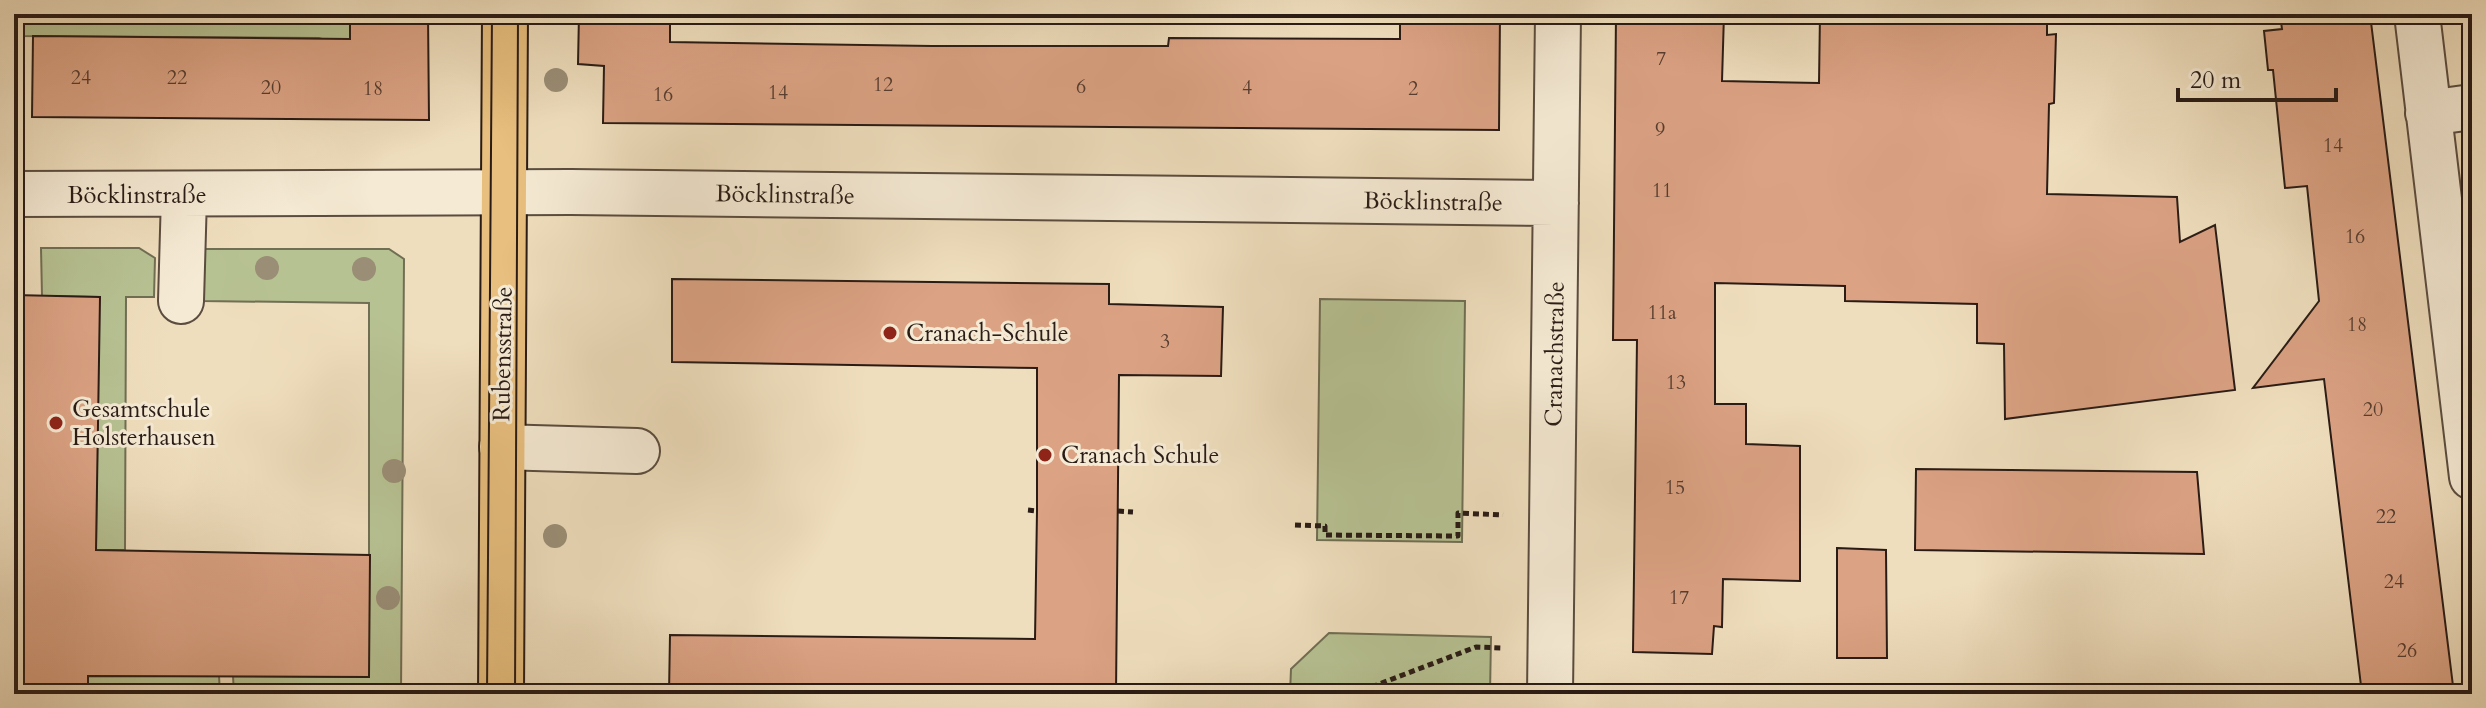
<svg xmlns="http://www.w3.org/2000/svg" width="2486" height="708" font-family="Cardo,serif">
<rect width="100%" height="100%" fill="#efdebd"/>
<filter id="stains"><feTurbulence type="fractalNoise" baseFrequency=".0025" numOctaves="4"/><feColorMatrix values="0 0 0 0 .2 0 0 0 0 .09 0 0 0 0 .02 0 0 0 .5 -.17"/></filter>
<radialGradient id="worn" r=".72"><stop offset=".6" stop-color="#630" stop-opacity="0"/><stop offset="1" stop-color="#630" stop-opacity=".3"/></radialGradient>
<path fill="#b7c293" stroke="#706e54" stroke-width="2" d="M 14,14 L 350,14 L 350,24 L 372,56 L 319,38 L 14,36 Z
M 41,248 L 139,248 L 155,258 L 154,297 L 126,297 L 125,550 L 96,550 L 99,297 L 42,296 Z
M 203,249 L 389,249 L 404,259 L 401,694 L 234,694 L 233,676 L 369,677 L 369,303 L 202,301 Z
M 1320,299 L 1465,301 L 1462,542 L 1317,540 Z
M 1329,633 L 1491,637 L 1490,694 L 1290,694 L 1291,669 Z
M 88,675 L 219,676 L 220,694 L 88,694 Z"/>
<path fill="#dba283" stroke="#291b15" stroke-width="2" d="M 350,14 L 428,14 L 429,120 L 32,117 L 33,36 L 350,39 Z
M 579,14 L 670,14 L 670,42 L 932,46 L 1168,46 L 1169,38 L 1400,39 L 1400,19 L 1408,19 L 1408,14 L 1500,14 L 1499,130 L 603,123 L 604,66 L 578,64 Z
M 1616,14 L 1724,14 L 1722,81 L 1819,83 L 1820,14 L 2047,14 L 2047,35 L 2056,34 L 2054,103 L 2049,104 L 2047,194 L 2177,197 L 2180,242 L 2215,225 L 2235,390 L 2005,419 L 2004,344 L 1977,343 L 1977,304 L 1845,301 L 1845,286 L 1715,283 L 1715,404 L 1746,404 L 1746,444 L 1800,446 L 1800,581 L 1723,579 L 1722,627 L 1714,626 L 1712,654 L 1633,652 L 1637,340 L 1613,340 Z
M 2280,14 L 2370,14 L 2454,694 L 2362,694 L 2324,379 L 2253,388 L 2319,301 L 2307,186 L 2285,188 L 2273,70 L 2268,70 L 2264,31 L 2282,29 Z
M 672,279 L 1109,284 L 1109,304 L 1223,307 L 1221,376 L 1119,375 L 1116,694 L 669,694 L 670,635 L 1035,639 L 1037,511 L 1037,368 L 672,362 Z
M 14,295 L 100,297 L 96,550 L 370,555 L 369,677 L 88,676 L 88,694 L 14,694 Z
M 1916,469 L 2197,472 L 2204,554 L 1915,550 Z
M 1837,548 L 1886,550 L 1887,658 L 1837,658 Z"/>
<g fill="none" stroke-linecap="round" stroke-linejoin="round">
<defs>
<path id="minor" d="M 2417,14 L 2472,477
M 2428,113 L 2472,107
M 14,194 L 571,192 L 1556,203
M 181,301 L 184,196
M 502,447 L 637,451
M 1550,694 L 1558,14"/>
<path id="major" d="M 501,694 L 505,14"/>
</defs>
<use href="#minor" stroke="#5a4c3f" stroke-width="48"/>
<use href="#major" stroke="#291b15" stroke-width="48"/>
<path stroke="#291b15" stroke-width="5" stroke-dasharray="6 4" stroke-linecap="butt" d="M 1028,510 L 1037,511
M 1118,511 L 1133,512
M 1295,525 L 1325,526 L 1325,535 L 1458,536 L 1458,513 L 1503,515
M 1353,694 L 1476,647 L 1502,648"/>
<use href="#minor" stroke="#f5ead4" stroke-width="44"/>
<use href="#major" stroke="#e8bf7e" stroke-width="44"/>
<path stroke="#291b15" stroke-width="2" d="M 487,694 L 492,14
M 515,694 L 518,14"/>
</g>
<g fill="#9a8e76">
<circle cx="556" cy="80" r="12"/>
<circle cx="267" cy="268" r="12"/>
<circle cx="364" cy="269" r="12"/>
<circle cx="394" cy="471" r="12"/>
<circle cx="555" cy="536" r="12"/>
<circle cx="388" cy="598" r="12"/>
</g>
<g fill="#8f2418" stroke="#f5ead4" stroke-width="3">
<circle cx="890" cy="333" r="8"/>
<circle cx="56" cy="423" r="8"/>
<circle cx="1045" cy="455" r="8"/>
</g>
<g text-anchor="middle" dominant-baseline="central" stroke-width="6" stroke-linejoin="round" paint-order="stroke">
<g font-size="20" fill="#563d30">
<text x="1661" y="58">7</text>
<text x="81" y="77">24</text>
<text x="177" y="77">22</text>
<text x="883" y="84">12</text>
<text x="1081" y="86">6</text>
<text x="271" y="87">20</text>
<text x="1247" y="87">4</text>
<text x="373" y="88">18</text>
<text x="1413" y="88">2</text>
<text x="778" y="92">14</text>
<text x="663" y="94">16</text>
<text x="1660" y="129">9</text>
<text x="2333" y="145">14</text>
<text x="1662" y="190">11</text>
<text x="2355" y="236">16</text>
<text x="1662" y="312">11a</text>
<text x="2357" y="324">18</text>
<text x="1165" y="341">3</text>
<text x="1676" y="382">13</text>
<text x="2373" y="409">20</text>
<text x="1675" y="487">15</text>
<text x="2386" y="516">22</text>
<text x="2394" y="581">24</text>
<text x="1679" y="597">17</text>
<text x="2407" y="650">26</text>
</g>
<g font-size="24" fill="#291b15" stroke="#f5ead4">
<text x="137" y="195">Böcklinstraße</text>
<text transform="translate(785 195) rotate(1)">Böcklinstraße</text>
<text transform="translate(1433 202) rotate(1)">Böcklinstraße</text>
<text transform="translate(503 354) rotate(-89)">Rubensstraße</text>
<text transform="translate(1555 354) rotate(-89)">Cranachstraße</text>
</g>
<g font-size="24" fill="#291b15" stroke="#f5ead4" text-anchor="start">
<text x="906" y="333">Cranach-Schule</text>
<text x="72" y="409">Gesamtschule<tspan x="72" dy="28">Holsterhausen</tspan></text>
<text x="1061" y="455">Cranach Schule</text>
</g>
</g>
<rect width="2486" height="708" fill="none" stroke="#efdebd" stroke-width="48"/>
<rect x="16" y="16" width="2454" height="676" fill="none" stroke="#291b15" stroke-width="4"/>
<rect x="24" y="24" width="2438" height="660" fill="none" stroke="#291b15" stroke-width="2"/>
<path d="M2178 88v12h158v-12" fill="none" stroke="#291b15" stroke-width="4"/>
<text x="2190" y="88" font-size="24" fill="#291b15" stroke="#f5ead4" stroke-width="6" paint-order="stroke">20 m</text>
<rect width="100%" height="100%" filter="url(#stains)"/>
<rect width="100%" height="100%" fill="url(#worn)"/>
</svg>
